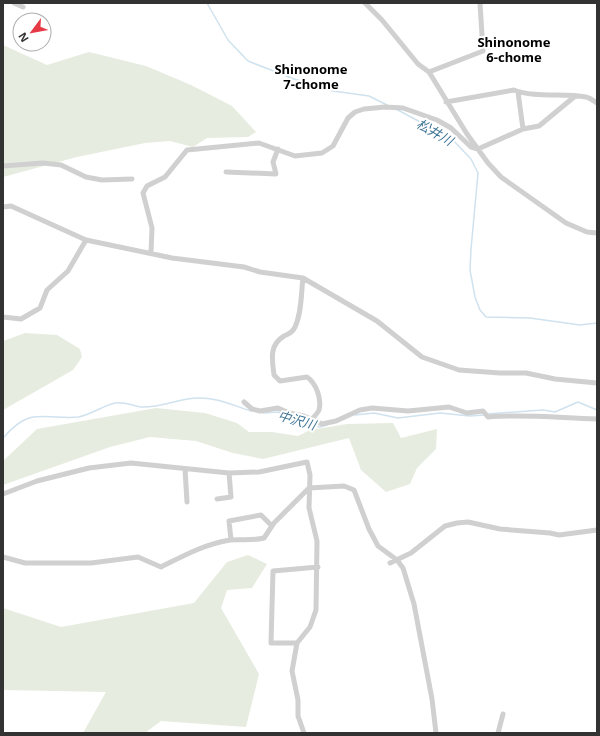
<svg xmlns="http://www.w3.org/2000/svg" width="600" height="736" font-family="'Noto Sans','Noto Sans JP',sans-serif">
<rect width="100%" height="100%" fill="#fff"/>
<path fill="#e6ecdf" d="M 3,45 L 47,65 L 89,52 L 146,66 L 191,85 L 232,106 L 256,132 L 248,137 L 207,138 L 193,147 L 170,141 L 145,143 L 77,157 L 3,177 Z
M 25,333 L 57,335 L 80,349 L 82,357 L 73,370 L 3,410 L 3,341 Z
M 156,408 L 205,413 L 237,423 L 249,432 L 272,432 L 298,436 L 310,430 L 347,424 L 393,423 L 401,438 L 437,429 L 436,449 L 417,468 L 410,484 L 386,492 L 361,470 L 349,438 L 263,459 L 233,453 L 196,441 L 150,437 L 110,447 L 3,485 L 3,461 L 37,429 Z
M 248,555 L 267,564 L 252,588 L 227,590 L 221,608 L 259,674 L 246,727 L 161,721 L 145,733 L 83,733 L 106,692 L 3,690 L 3,608 L 61,627 L 194,603 L 227,562 Z"/>
<g fill="none" stroke-linecap="round" stroke-linejoin="round">
<path stroke="#cfe2ee" stroke-width="1.5" d="M 207,3 L 228,40 L 248,61 L 294,79 L 333,91 L 369,96 L 387,105
M 396,109 L 452,139 L 471,159 L 478,173 L 471,249 L 470,270 L 475,297 L 480,310 L 486,317 L 530,318 L 580,325 L 597,323
M 263,413 L 278,412 L 289,418 L 310,425 L 320,427 L 327,425
M 487,414 L 543,410 L 555,412 L 578,402 L 597,410
M 355,415 L 374,413 L 398,418 L 440,413 L 470,416 L 484,415
M 3,438 C 10,430 19,421 29,418 C 44,414 62,419 78,417 C 91,415 102,406 115,403 C 125,401 132,406 141,407 C 162,408 181,397 201,398 C 219,398 234,406 251,411"/>
<path stroke="#d0d0d0" stroke-width="5" d="M 14,3 L 23,7
M 365,3 L 382,20 L 418,64 L 429,72 L 467,134 L 488,163 L 501,177 L 566,223 L 587,232 L 597,233
M 429,72 L 483,51 L 480,3
M 518,92 L 523,129
M 446,102 L 514,90 C 534,98 564,93 586,97 C 590,98 594,101 597,103
M 3,166 L 43,163 L 61,165 L 86,177 L 102,180 L 132,179
M 226,172 L 276,174 L 273,162 L 278,149
M 3,207 L 11,206 L 86,240 L 172,258 L 244,267 L 260,272 L 303,278 L 377,321 L 422,357 L 459,370 L 500,373 L 526,373 L 555,379 L 597,383
M 151,253 L 152,228 L 143,193 L 147,186 L 165,177 L 187,150 L 259,143 L 295,156 L 322,153 L 333,146 L 348,118 L 355,112 L 364,109 L 385,107 L 403,108 L 437,120 L 451,128 L 471,147 L 478,149 L 523,129 L 539,126 L 574,97
M 303,278 C 301,293 302,312 295,327 C 293,332 289,334 284,336 C 269,345 272,359 274,375 L 280,381 L 307,377 C 316,383 322,399 319,410 C 317,414 314,417 311,420
M 3,317 L 21,319 L 40,308 L 47,290 L 68,271 L 86,240
M 244,402 L 252,409 L 260,411 L 278,408 L 289,413 L 304,416 L 322,424 L 336,421 L 360,410 L 372,408 L 408,411 L 449,407 L 467,413 L 483,411 L 488,417 C 524,414 560,418 597,419
M 185,469 L 187,502
M 3,494 L 37,481 L 89,468 L 131,463 L 229,473 L 259,472 L 307,462 L 310,475 L 309,508 L 317,541 L 316,610 L 310,627 L 297,643 L 292,671 L 298,700 L 298,716 L 304,733
M 217,499 L 231,497 L 229,473
M 231,540 L 229,521 L 261,515 L 272,526
M 3,557 L 25,563 L 91,563 L 138,557 L 161,567 C 183,556 205,544 230,540 C 241,539 252,541 264,538 L 274,523 L 309,488 L 344,486 L 354,490 L 369,529 L 378,546 L 397,560 L 403,568 L 414,604 L 432,699 L 436,733
M 390,563 L 411,553 L 445,526 L 457,523 L 468,522 L 500,529 L 550,533 L 559,535 L 597,530
M 297,643 L 271,643 L 273,571 L 318,567
M 498,733 L 503,714"/>
</g>
<g text-anchor="middle" dominant-baseline="central" stroke-width="4" stroke-linejoin="round" paint-order="stroke">
<g font-size="13" font-weight="bold" fill="#000" stroke="#fff">
<text x="514" y="42">Shinonome<tspan x="514" dy="15">6-chome</tspan></text>
<text x="311" y="69">Shinonome<tspan x="311" dy="15">7-chome</tspan></text>
</g>
<g font-size="13" font-style="italic" fill="#3f7597" stroke="#fff">
<text transform="translate(435 132) rotate(30)">松井川</text>
<text transform="translate(297 420) rotate(16)">中沢川</text>
</g>
</g>
<rect width="600" height="736" fill="none" stroke="#333333" stroke-width="8"/>
<g transform="translate(32 32) rotate(238)"><circle r="19" fill="#ffffff" stroke="#adadad"/>
<path d="M0-3L7 15L0 10L-7 15Z" fill="#e63946"/>
<text y="-6" font-size="11" font-weight="bold" text-anchor="middle" fill="#333333">N</text>
</g>
</svg>
